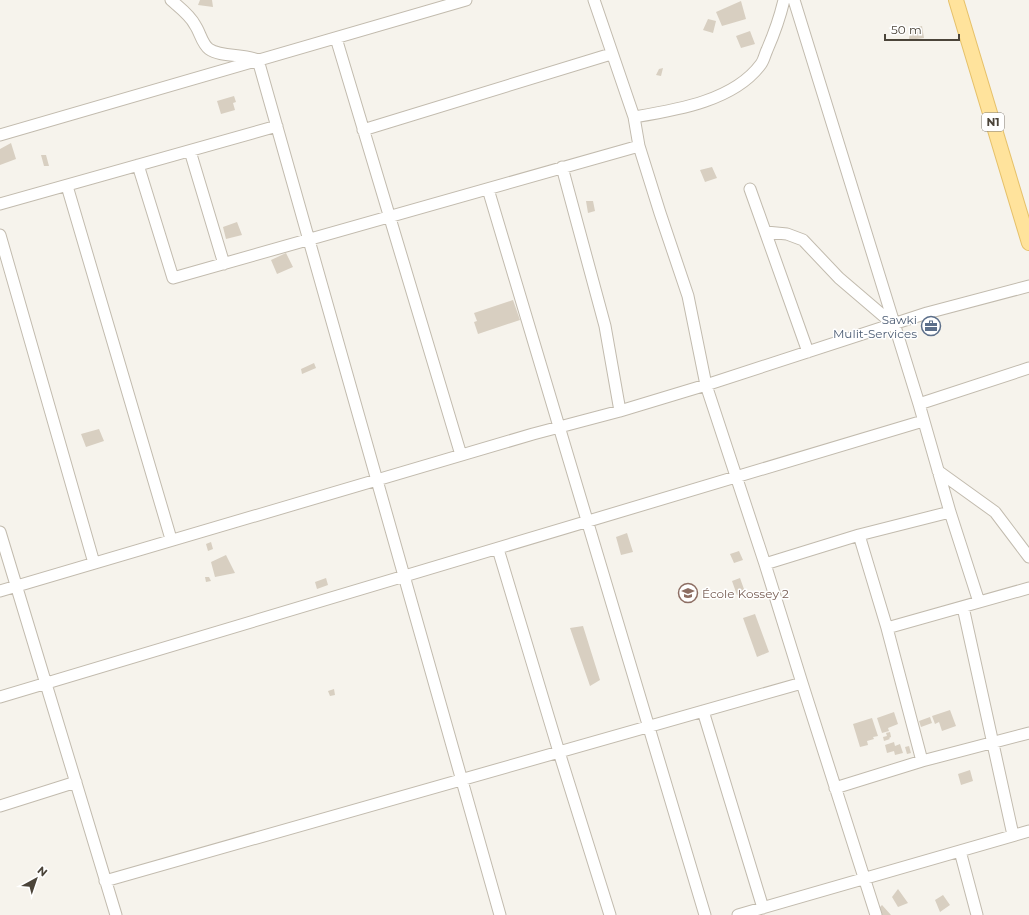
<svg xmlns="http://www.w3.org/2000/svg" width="1029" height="915" font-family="Montserrat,sans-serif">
<rect width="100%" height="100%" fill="#f6f3ec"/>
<path fill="#d8cfc1" d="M 200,0 L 212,0 L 213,7 L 198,5 Z
M 741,1 L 746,19 L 722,26 L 716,12 Z
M 708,19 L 716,21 L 713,33 L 703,30 Z
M 922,26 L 924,38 L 909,40 L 910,29 Z
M 750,31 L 755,44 L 741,48 L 736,36 Z
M 663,68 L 661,76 L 656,75 L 659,69 Z
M 234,96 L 236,102 L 233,103 L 235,110 L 221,114 L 217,101 Z
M 11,143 L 16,159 L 0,165 L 0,149 Z
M 41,155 L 46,155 L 49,166 L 44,166 Z
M 712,167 L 717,178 L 705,182 L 700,170 Z
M 586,201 L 593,201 L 595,211 L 588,213 Z
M 237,222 L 242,235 L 226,239 L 223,227 Z
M 286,253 L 293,267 L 277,274 L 271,260 Z
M 513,300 L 520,320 L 478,334 L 474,322 L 477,321 L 474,313 Z
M 314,363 L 316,368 L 302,374 L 301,369 Z
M 99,429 L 104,441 L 86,447 L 81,434 Z
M 627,533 L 633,552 L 621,555 L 616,537 Z
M 211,542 L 213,549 L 208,551 L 206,544 Z
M 739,551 L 743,560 L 734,563 L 730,554 Z
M 226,555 L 235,573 L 215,577 L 211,562 Z
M 205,577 L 209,577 L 211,581 L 206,582 Z
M 326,578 L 328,585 L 317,589 L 315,582 Z
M 740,578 L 745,592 L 737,595 L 732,581 Z
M 755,614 L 769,652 L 757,657 L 743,618 Z
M 583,626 L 600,680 L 590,686 L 570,628 Z
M 334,689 L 335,695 L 330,696 L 328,691 Z
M 950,710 L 956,726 L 942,731 L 939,722 L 935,724 L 932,716 Z
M 894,712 L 898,724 L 888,728 L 889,731 L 882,733 L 877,718 Z
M 930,717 L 932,723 L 921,727 L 919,721 Z
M 872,718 L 878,736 L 873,737 L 874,739 L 867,741 L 868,745 L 860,747 L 853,724 Z
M 890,732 L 891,737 L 889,738 L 890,739 L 884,741 L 883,737 L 887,736 L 886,733 Z
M 894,742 L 895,746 L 900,744 L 903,753 L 895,755 L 894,751 L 887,753 L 885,745 Z
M 909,746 L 911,753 L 907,754 L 905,747 Z
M 970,770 L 973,781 L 961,785 L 958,774 Z
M 898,889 L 908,903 L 898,907 L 892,897 Z
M 943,895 L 950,905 L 940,912 L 935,900 Z
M 882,905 L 891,915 L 877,915 L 875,912 Z"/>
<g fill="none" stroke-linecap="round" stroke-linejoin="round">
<defs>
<path id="minor" d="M 171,0 C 180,8 190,15 195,25 C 200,32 202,44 209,49 C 220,57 244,54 258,60 L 500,915
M 594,0 L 634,117 L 639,146 L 660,213 L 688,296 L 706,385 L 765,564 L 802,683 L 876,915
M 794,0 L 919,404 L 950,512 L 979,602
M 336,38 L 461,455
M 634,117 C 676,110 734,101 761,64 C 764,60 765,54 767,50 C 774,34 780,17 784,0
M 363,130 L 611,54
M 0,135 L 466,0
M 190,151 L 224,264
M 138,165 L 173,278 L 639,146
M 562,167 L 605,326 L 620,411
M 67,186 L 171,539
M 488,189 L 705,915
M 750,189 L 808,352
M 0,204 L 277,126
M 766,232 L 787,234 L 803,240 L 839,278 L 894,325
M 0,235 L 94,563
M 919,404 L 1029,368
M 938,471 L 995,512 L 1029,557
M 0,532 L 116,915
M 859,535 L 887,628 L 922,761
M 498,549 L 559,752 L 610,915
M 765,564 L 859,535 L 950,512
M 0,591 L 533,434 L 620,411 L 706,385 L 927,313 L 1029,286
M 963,607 L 1013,835
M 887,628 L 1029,588
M 0,697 L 923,421
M 703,711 L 763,908
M 835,788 L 922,761 L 1029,733
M 0,806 L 76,782
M 960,851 L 977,915
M 105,881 L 802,683
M 738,915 L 1029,831"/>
<path id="major" d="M 956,0 L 1029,243"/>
</defs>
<use href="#minor" stroke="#c2bbae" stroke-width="13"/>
<use href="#major" stroke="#e6c16a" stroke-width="16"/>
<use href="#minor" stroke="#fff" stroke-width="11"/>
<use href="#major" stroke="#ffe39c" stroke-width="14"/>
</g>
<defs>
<symbol id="office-ring" viewBox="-11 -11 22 22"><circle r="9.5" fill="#fff" stroke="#5c6f8a" stroke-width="1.5"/><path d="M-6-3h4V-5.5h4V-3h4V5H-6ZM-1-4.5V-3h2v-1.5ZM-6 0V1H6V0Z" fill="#5c6f8a"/></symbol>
<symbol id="school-ring" viewBox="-11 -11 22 22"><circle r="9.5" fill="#fff" stroke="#8d6e63" stroke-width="1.5"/><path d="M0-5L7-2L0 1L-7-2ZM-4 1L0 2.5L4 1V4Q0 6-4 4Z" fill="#8d6e63"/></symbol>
</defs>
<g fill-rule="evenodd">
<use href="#office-ring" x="920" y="315" width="22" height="22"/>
<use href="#school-ring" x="677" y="582" width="22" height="22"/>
</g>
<g text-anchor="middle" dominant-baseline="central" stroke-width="3" stroke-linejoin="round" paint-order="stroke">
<rect fill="#fff" stroke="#817c74" stroke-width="1" x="982" y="113" width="22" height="18" rx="3"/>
<g font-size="11" font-weight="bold" fill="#4b4439">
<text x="993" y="122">N1</text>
</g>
<g font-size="12" fill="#4e5e75" stroke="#fff" text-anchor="end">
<text x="917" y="319">Sawki<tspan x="917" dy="14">Mulit-Services</tspan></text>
</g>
<g font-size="12" fill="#785e54" stroke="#fff" text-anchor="start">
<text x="702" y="593">École Kossey 2</text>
</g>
</g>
<g transform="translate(36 879) rotate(40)" stroke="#ffffff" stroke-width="3" paint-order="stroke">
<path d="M0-3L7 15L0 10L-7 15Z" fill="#4b4439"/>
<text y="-6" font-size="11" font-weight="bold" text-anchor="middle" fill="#4b4439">N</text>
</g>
<path d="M885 34v6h74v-6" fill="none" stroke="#4b4439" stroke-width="2"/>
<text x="891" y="34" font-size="12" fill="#4b4439" stroke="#ffffff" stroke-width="3" paint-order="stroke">50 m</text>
</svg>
